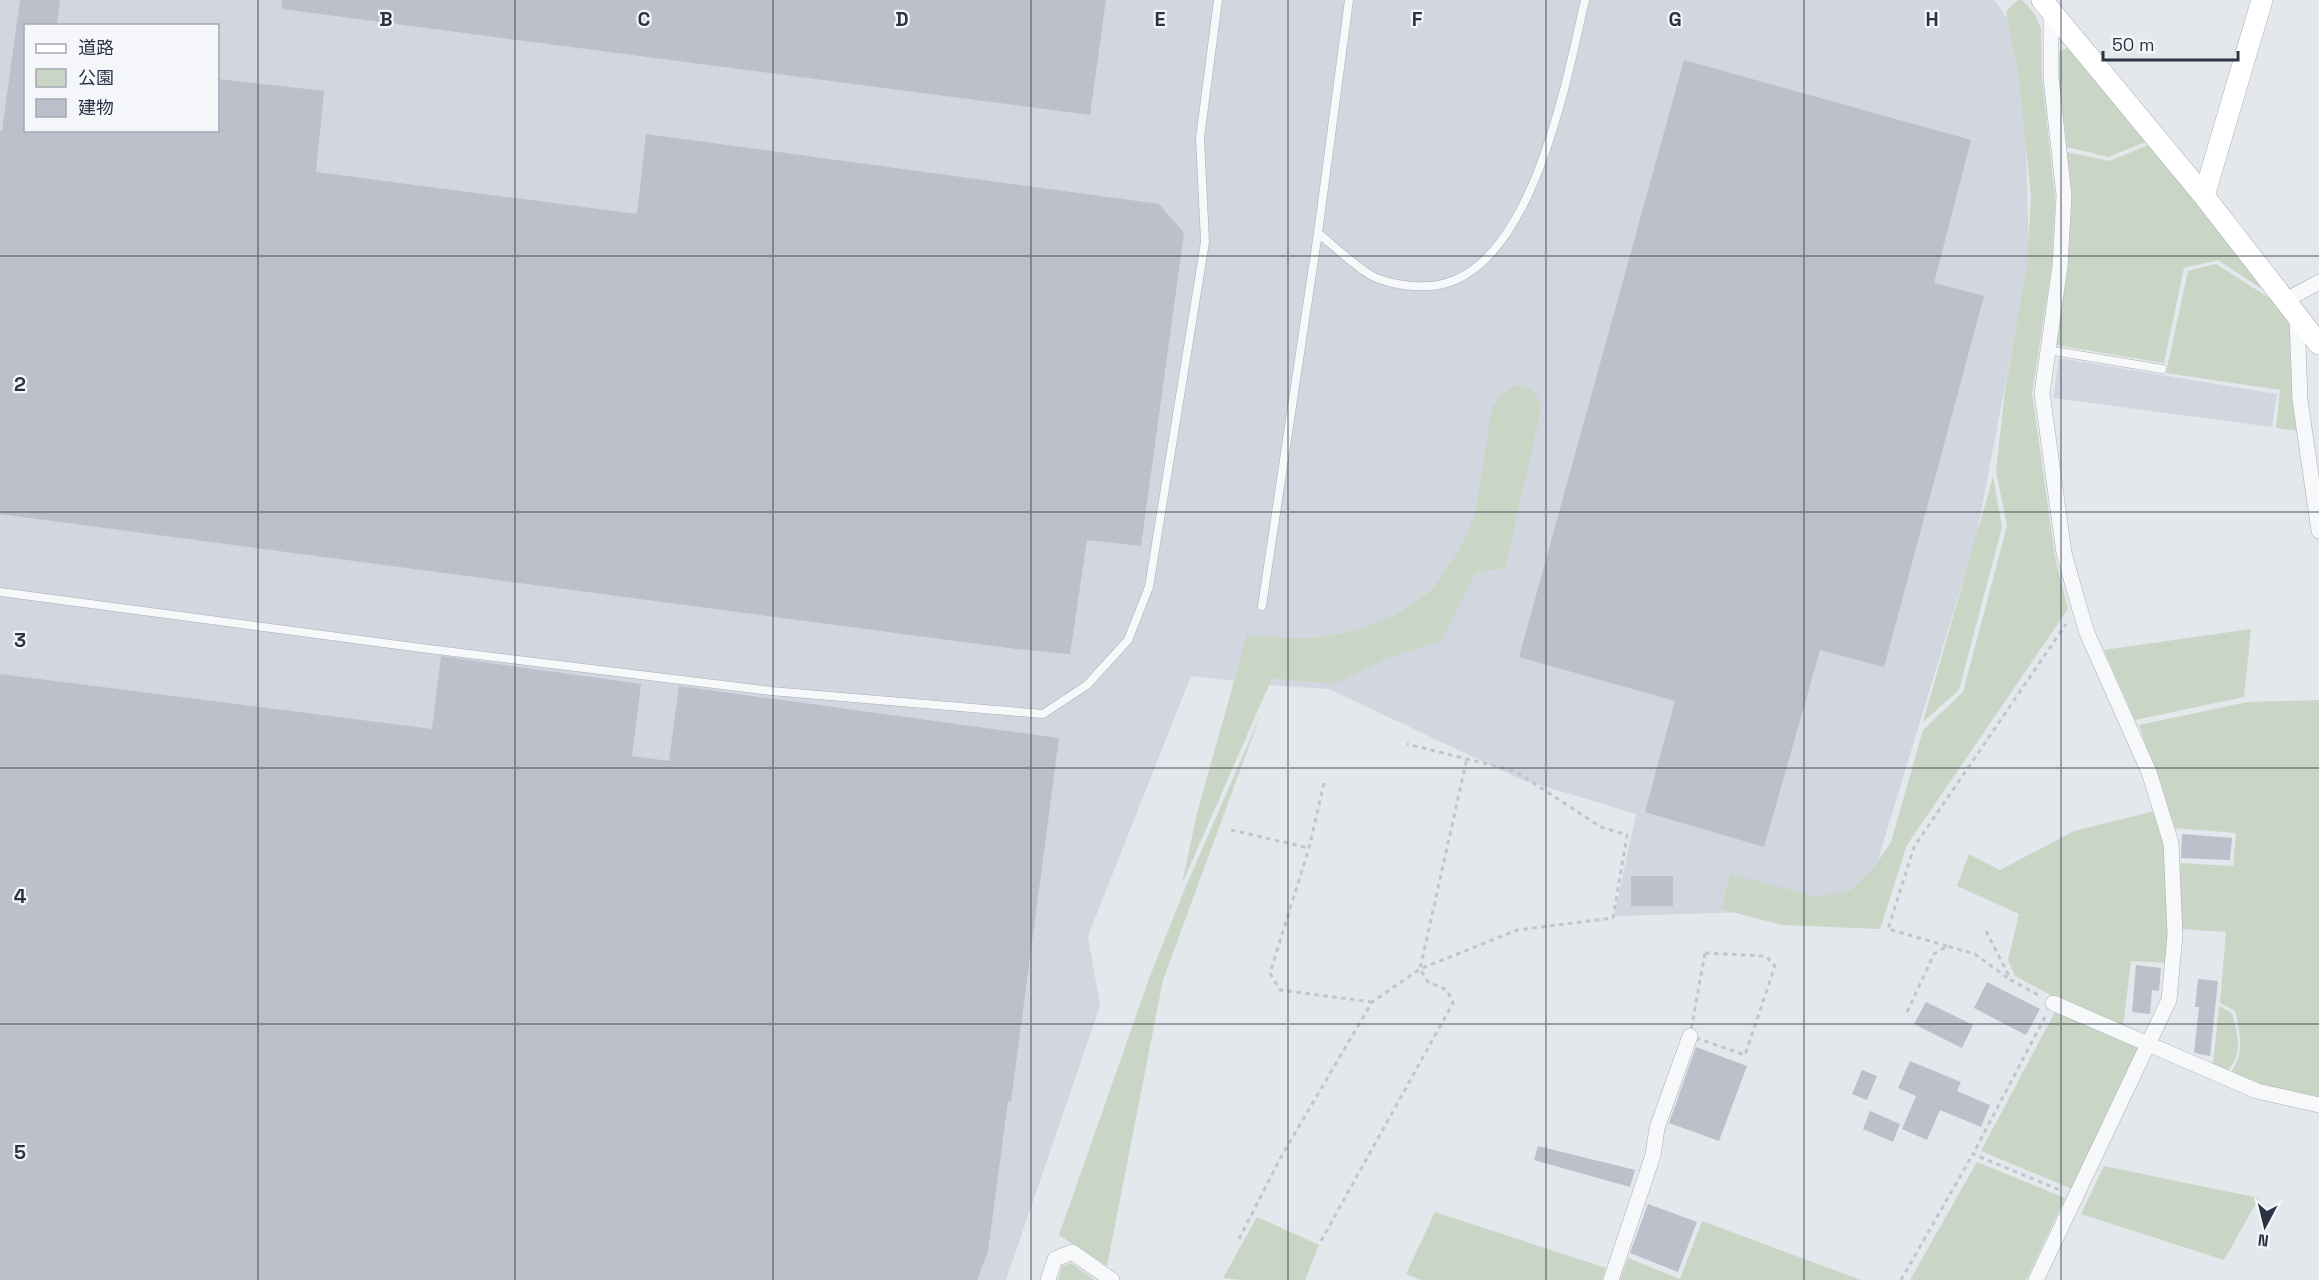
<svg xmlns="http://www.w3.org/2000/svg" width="2319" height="1280" font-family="'Space Grotesk','Noto Sans JP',sans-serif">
<rect width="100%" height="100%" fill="#e4e7ec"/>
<path fill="#d2d6de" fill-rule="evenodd" d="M 0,0 L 1994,0 L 2023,40 L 2029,260 L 1976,538 L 1863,909 L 1614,916 L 1636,814 L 1520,779 L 1329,689 L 1270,685 L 1191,676 L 1088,936 L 1100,1006 L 1006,1280 L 0,1280 ZM 26,26 L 218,26 L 218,130 L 26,130 Z
M 2059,358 L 2277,394 L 2272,427 L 2053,398 Z"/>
<path fill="#c9d6c5" d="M 2018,0 L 2022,0 L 2035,14 L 2041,29 L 2042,77 L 2055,198 L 2052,265 L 2032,393 L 2055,557 L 2068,609 L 1907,845 L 1880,929 L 1782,925 L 1721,909 L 1730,874 L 1818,897 L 1851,890 L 1872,870 L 1891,842 L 1923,730 L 1963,692 L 2007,526 L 1996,471 L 2005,390 L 2027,265 L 2031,196 L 2019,79 L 2006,11 Z
M 2071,46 L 2146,142 L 2108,157 L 2067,147 L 2058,76 L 2059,52 Z
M 2148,145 L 2197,202 L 2266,292 L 2218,260 L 2184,268 L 2164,363 L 2056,345 L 2067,267 L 2072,194 L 2067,152 L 2110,161 Z
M 2216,264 L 2271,299 L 2292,321 L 2298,431 L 2276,428 L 2280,390 L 2166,373 L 2188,271 Z
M 1515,385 L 1532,389 L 1542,405 L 1505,568 L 1475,573 L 1441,641 L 1388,658 L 1334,684 L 1272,678 L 1182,884 L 1197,813 L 1247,635 L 1307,639 L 1351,632 L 1394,616 L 1432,590 L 1457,554 L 1475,515 L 1492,408 L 1502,395 Z
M 1993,477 L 2002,527 L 1959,690 L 1923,722 Z
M 2251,629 L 2244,697 L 2135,720 L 2104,650 Z
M 2319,700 L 2319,1098 L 2260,1084 L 2231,1072 C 2245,1053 2240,1033 2235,1011 L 2220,1003 L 2226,932 L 2182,929 L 2180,863 L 2233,866 L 2236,833 L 2175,828 L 2139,725 L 2248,702 Z
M 1260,716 L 1163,980 L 1107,1266 L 1059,1235 L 1150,976 L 1184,891 Z
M 2155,811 L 2165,843 L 2168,935 L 2165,963 L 2131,961 L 2123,1026 L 2056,998 L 2015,976 L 2008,960 L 2019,914 L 1957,886 L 1969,854 L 2000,870 L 2074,831 Z
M 2219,1006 L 2232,1013 C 2238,1034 2243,1053 2228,1070 L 2213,1065 Z
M 2056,1010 L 2142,1049 L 2072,1189 L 1981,1151 Z
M 1977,1162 L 2065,1198 L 2026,1280 L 1910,1280 Z
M 2104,1166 L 2259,1198 L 2224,1260 L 2081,1214 Z
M 1435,1212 L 1606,1268 L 1602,1280 L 1421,1280 L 1406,1274 Z
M 1257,1217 L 1319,1245 L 1305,1280 L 1241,1280 L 1223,1278 Z
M 1702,1221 L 1861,1280 L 1620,1280 L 1628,1258 L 1680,1279 Z
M 1071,1263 L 1095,1280 L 1058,1280 L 1062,1266 Z"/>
<path fill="#bbc0ca" d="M 20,0 L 60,0 L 57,26 L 26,26 L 26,130 L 218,130 L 218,79 L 324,91 L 316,172 L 637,214 L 646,134 L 1159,204 L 1184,233 L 1141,546 L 1087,540 L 1070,654 L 1016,649 L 0,514 L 0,131 L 2,131 Z
M 282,0 L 1106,0 L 1090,115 L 282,9 Z
M 1684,60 L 1971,140 L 1934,283 L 1984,296 L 1884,667 L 1820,650 L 1764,847 L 1645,812 L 1675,701 L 1519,657 Z
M 441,656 L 641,684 L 632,756 L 669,761 L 679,686 L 1059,738 L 1011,1101 L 1008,1101 L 988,1251 L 977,1280 L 0,1280 L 0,674 L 432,729 Z
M 2182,834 L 2232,838 L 2230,860 L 2181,858 Z
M 1631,876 L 1673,876 L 1673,906 L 1631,906 Z
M 2136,965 L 2161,968 L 2159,991 L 2152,990 L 2150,1014 L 2132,1012 Z
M 2198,979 L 2218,981 L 2210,1056 L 2194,1053 L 2199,1007 L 2195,1007 Z
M 1987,982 L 2040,1009 L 2026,1035 L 1974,1008 Z
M 1926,1002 L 1973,1025 L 1962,1048 L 1914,1024 Z
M 1696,1047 L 1747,1066 L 1719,1141 L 1669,1123 Z
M 1910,1061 L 1961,1082 L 1957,1091 L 1990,1105 L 1981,1127 L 1940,1110 L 1927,1140 L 1902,1129 L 1916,1096 L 1898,1088 Z
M 1862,1070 L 1877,1076 L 1867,1100 L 1852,1094 Z
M 1870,1111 L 1900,1124 L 1893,1142 L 1863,1129 Z
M 1538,1146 L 1635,1170 L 1630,1187 L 1534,1160 Z
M 1648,1204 L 1697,1222 L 1678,1272 L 1630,1253 Z"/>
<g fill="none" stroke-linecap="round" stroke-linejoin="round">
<defs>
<path id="lane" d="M 1318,233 C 1332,244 1364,275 1379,279 C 1402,287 1432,290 1455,280 C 1536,246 1567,78 1585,0
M 2048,350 L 2162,369
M 0,592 L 421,648 L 771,691 L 1043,714 L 1087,685 L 1128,640 L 1149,587 L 1205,242 L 1200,138 L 1218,0
M 1262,606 L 1318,233 L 1349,0"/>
<path id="street" d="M 2284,301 L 2319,282
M 2297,318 L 2300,400 L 2319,531
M 2053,1003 L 2257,1091 L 2319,1105
M 1048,1280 L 1055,1259 L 1072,1252 L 1112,1280
M 1611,1280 L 1653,1155 L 1657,1128 L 1690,1036
M 2036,1280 L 2169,1000 L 2175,935 L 2171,843 L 2149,772 L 2087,633 L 2079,606 L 2064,553 L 2042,393 L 2060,266 L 2064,196 L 2051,78 L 2051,11"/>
<path id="secondary" d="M 2042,0 L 2204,196 L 2319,344
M 2204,196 L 2262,0"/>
</defs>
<use href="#lane" stroke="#a9aeb7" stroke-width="9"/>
<use href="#street" stroke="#a9aeb7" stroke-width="16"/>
<use href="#secondary" stroke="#a9aeb7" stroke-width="22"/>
<path stroke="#c2c5cb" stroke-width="3" stroke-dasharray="4.5 4.5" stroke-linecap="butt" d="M 1324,783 L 1309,848 L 1270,973 L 1280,990 L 1372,1002
M 1231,830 L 1309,848
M 1986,931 L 2011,980 L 2040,996
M 1947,946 L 1888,929 L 1914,847 L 2066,624
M 1705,953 L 1766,956 L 1775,966 L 1745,1055 L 1690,1036 Z
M 1907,1012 L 1934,954 L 1947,946 L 1975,954 L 2009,979
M 2045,1017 L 1973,1154 L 2062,1191
M 1239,1239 L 1281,1157 L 1372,1002 L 1420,969 L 1517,930 L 1613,918 L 1627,835 L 1601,827 L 1515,771 L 1407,744
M 1321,1241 L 1453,1003 L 1447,990 L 1428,982 L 1420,969 L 1467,758
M 1901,1280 L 1973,1154"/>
<use href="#lane" stroke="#f7f8fa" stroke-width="8"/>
<use href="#street" stroke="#f7f8fa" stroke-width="15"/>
<use href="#secondary" stroke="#fff" stroke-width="21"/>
</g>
<path fill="none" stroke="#2b3445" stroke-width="1.5" stroke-opacity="0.55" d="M 258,0 L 258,1280M 515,0 L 515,1280M 773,0 L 773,1280M 1031,0 L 1031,1280M 1288,0 L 1288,1280M 1546,0 L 1546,1280M 1804,0 L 1804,1280M 2061,0 L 2061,1280M 0,256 L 2319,256M 0,512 L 2319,512M 0,768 L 2319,768M 0,1024 L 2319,1024"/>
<g font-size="20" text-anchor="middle" font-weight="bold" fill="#2b3445" stroke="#f4f6f9" stroke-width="4.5" stroke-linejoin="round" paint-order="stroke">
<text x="386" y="26">B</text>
<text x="644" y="26">C</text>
<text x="902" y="26">D</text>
<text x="1160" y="26">E</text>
<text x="1417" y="26">F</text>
<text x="1675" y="26">G</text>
<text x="1932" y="26">H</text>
<text x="20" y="391">2</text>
<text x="20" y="647">3</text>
<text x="20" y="903">4</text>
<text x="20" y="1159">5</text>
</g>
<rect x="24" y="24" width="195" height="108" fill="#f4f6f9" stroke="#a4a8b1" stroke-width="1.5"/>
<rect x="36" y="44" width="30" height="9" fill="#ffffff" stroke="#a4a8b1" stroke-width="1.5"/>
<text x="78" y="54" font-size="18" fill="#2b3445">道路</text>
<rect x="36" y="69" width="30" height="18" fill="#c9d6c5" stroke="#a4a8b1" stroke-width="1.5"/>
<text x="78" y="84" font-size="18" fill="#2b3445">公園</text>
<rect x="36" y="99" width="30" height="18" fill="#bbc0ca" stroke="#a4a8b1" stroke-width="1.5"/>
<text x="78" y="114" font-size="18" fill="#2b3445">建物</text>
<g transform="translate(2265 1226) rotate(187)" stroke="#f4f6f9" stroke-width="4.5" paint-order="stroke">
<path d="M0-4.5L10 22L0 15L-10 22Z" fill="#2b3445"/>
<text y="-9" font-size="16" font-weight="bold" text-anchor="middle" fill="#2b3445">N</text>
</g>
<path d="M2103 51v9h135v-9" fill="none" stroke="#2b3445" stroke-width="3"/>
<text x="2112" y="51" font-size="18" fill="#2b3445" stroke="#f4f6f9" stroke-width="4.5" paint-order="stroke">50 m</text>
</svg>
